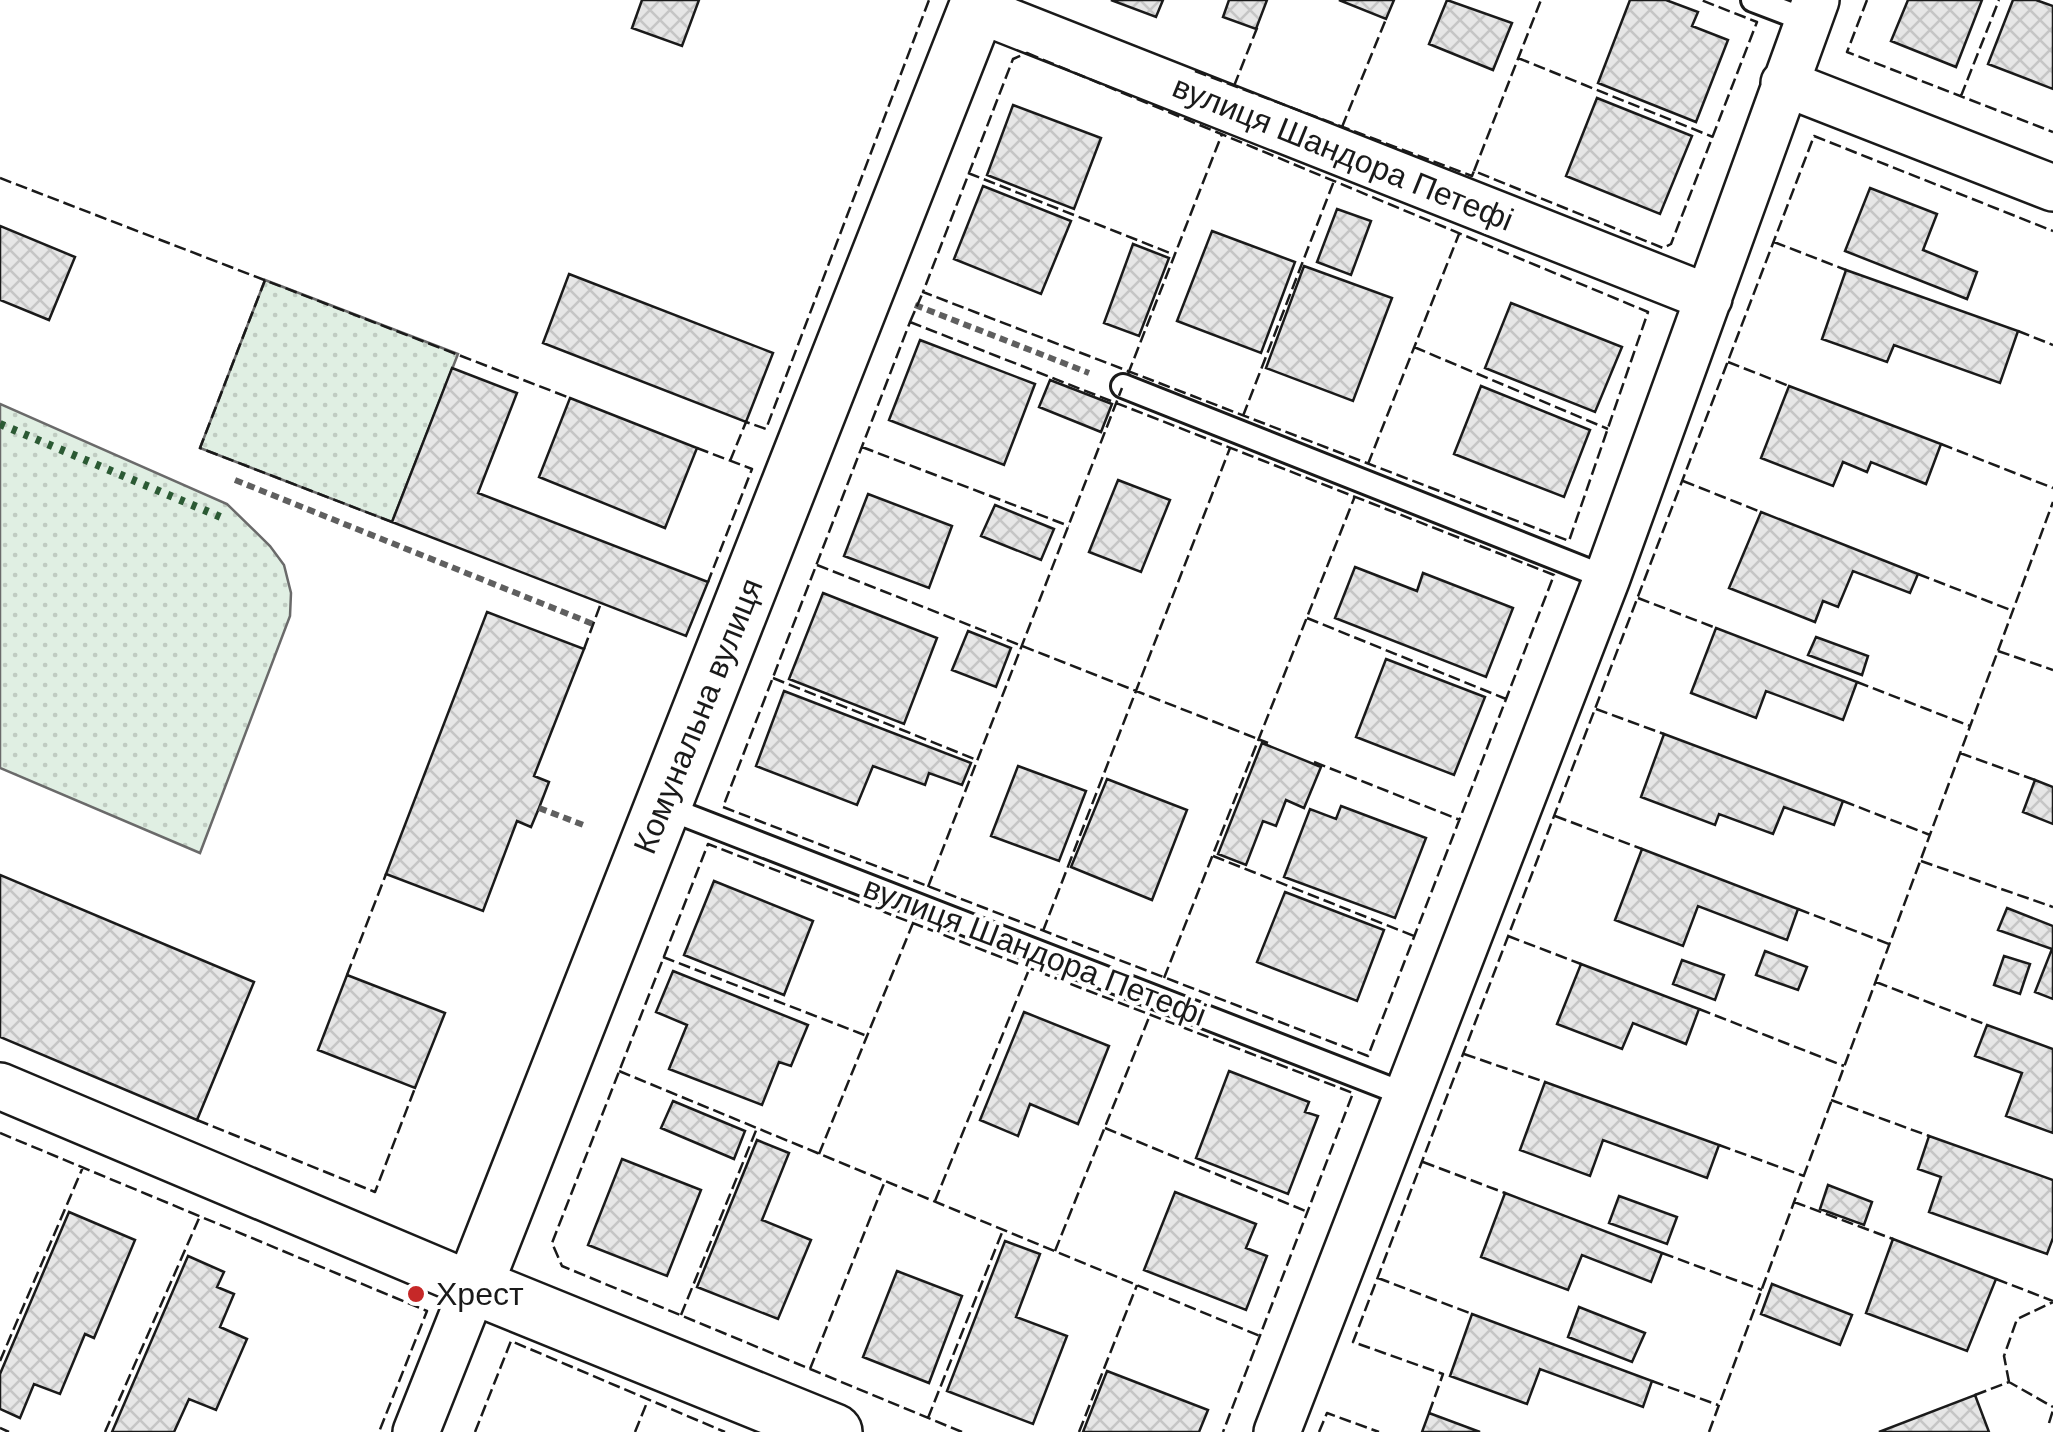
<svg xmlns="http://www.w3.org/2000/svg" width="2053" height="1432" font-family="Arial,sans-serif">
<defs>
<pattern id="grass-dots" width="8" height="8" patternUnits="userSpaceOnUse" patternTransform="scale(2.5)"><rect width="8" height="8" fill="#e0efe3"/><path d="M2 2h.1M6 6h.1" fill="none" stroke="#c0ccc2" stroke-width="1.8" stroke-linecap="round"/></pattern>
<pattern id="building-cross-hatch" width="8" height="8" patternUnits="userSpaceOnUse" patternTransform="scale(2.5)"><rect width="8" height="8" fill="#e6e6e6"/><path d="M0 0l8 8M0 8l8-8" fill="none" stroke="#c5c5c5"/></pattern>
</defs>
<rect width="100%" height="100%" fill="#fff"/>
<path fill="url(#grass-dots)" stroke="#6a6a6a" stroke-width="2.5" d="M 265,280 L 458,354 L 392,522 L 200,448 Z
M 0,404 L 227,504 L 270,546 L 284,565 L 291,593 L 290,616 L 200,853 L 0,768 Z"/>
<path fill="url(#building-cross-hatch)" stroke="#1a1a1a" stroke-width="2.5" d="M 642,0 L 699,0 L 682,46 L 632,28 Z
M 1111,0 L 1163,0 L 1156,17 Z
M 1229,0 L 1267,0 L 1256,29 L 1223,17 Z
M 1339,0 L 1394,0 L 1386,19 Z
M 1447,0 L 1512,23 L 1493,70 L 1429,44 Z
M 1630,0 L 1666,0 L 1698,12 L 1692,26 L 1728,40 L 1696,122 L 1598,83 Z
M 1908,0 L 1982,0 L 1956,67 L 1891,41 Z
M 2013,0 L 2036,0 L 2053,6 L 2053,89 L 1988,64 Z
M 1597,98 L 1692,136 L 1660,214 L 1566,176 Z
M 1013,105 L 1101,138 L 1074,209 L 987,175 Z
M 983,186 L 1071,221 L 1041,294 L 954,259 Z
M 1870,188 L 1937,214 L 1923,250 L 1977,272 L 1967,299 L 1845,251 Z
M 1337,209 L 1371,221 L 1351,275 L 1317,262 Z
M 0,226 L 75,257 L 49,320 L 0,300 Z
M 1212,231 L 1295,262 L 1261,353 L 1177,321 Z
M 1133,244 L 1169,258 L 1139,336 L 1104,323 Z
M 1304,266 L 1392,298 L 1353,401 L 1266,368 Z
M 1846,270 L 2018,331 L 2000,383 L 1894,345 L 1887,362 L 1822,339 Z
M 569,274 L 773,353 L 746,422 L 543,343 Z
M 1511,303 L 1622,347 L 1595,412 L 1485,368 Z
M 920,340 L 1035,384 L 1004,465 L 889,420 Z
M 452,368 L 517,393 L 478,493 L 708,582 L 686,636 L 392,522 Z
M 1050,380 L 1112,404 L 1101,432 L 1039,407 Z
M 1481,386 L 1590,430 L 1564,497 L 1454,454 Z
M 1789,386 L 1941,444 L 1926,484 L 1871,462 L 1867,472 L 1843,462 L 1833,486 L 1761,458 Z
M 570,398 L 697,448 L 665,528 L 539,477 Z
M 1118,480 L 1170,500 L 1141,572 L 1089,552 Z
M 868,494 L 952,526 L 929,588 L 844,556 Z
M 995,505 L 1054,529 L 1041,560 L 981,536 Z
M 1761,512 L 1918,574 L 1910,593 L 1853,571 L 1838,607 L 1823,601 L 1815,622 L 1729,588 Z
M 1355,567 L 1417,591 L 1423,573 L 1513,608 L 1486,677 L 1335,618 Z
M 823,593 L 937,638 L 904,724 L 789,679 Z
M 487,612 L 584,649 L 534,776 L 549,782 L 539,808 L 531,827 L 517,821 L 483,911 L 386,874 Z
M 1716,628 L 1857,682 L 1843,720 L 1766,691 L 1756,718 L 1691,693 Z
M 968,631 L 1011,648 L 996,687 L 952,670 Z
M 1816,637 L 1868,656 L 1862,675 L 1808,655 Z
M 1386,659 L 1485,697 L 1454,775 L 1356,737 Z
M 784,691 L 971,763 L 962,785 L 929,773 L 925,785 L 873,766 L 857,805 L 756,766 Z
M 1664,734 L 1843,801 L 1834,825 L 1784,807 L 1773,834 L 1719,814 L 1715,825 L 1641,797 Z
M 1262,743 L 1321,767 L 1304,808 L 1286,800 L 1276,826 L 1263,821 L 1246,865 L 1218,854 Z
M 1018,766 L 1086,791 L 1059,861 L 991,836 Z
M 1107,779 L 1187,810 L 1152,900 L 1071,867 Z
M 2035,780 L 2053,787 L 2053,824 L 2023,812 Z
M 1341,806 L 1426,838 L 1395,918 L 1284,877 L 1310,809 L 1336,819 Z
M 1642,849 L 1798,909 L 1787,940 L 1698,906 L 1683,946 L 1615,920 Z
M 0,875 L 254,982 L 197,1120 L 0,1037 Z
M 714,881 L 813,921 L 784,995 L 684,955 Z
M 1285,892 L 1384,930 L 1357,1001 L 1257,962 Z
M 2007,908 L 2053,926 L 2053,999 L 2035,992 L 2052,949 L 1998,930 Z
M 1765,951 L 1807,967 L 1798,990 L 1756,975 Z
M 2004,956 L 2030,964 L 2020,994 L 1994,985 Z
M 1682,960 L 1724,975 L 1715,1000 L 1673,984 Z
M 1581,964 L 1699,1009 L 1686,1044 L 1633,1023 L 1622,1049 L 1557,1024 Z
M 673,971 L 808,1025 L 791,1066 L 779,1062 L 762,1105 L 669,1069 L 687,1025 L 656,1012 Z
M 347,975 L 445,1013 L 415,1088 L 318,1050 Z
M 1024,1012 L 1109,1046 L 1078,1124 L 1030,1104 L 1018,1136 L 980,1120 Z
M 1987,1025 L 2053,1049 L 2053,1133 L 2006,1116 L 2022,1073 L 1975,1056 Z
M 1229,1071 L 1309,1102 L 1305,1112 L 1318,1116 L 1288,1194 L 1196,1158 Z
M 1545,1082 L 1719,1145 L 1707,1178 L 1603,1140 L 1590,1176 L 1520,1150 Z
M 673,1101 L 745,1131 L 734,1159 L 661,1128 Z
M 1929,1136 L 2053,1180 L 2053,1238 L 2047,1254 L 1929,1212 L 1941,1177 L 1918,1169 Z
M 757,1140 L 789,1153 L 762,1220 L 811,1240 L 778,1319 L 697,1287 Z
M 622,1159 L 701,1190 L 667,1276 L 588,1245 Z
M 1828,1185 L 1872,1202 L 1864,1225 L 1820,1209 Z
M 1175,1192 L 1256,1224 L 1246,1248 L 1267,1256 L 1246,1310 L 1144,1270 Z
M 1505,1193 L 1662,1253 L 1651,1282 L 1582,1255 L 1568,1290 L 1481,1257 Z
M 1619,1196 L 1677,1217 L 1667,1244 L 1609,1223 Z
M 69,1212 L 135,1240 L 94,1338 L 85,1334 L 60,1394 L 34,1384 L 20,1418 L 0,1409 L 0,1374 Z
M 1893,1239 L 1996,1279 L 1967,1351 L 1866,1313 Z
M 1005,1241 L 1040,1254 L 1016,1317 L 1067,1336 L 1033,1424 L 947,1391 Z
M 188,1256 L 224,1272 L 217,1287 L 234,1294 L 220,1327 L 247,1339 L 216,1410 L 189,1399 L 174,1432 L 112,1432 Z
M 897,1271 L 962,1296 L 929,1383 L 863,1357 Z
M 1772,1284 L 1852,1315 L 1840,1345 L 1761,1314 Z
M 1579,1307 L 1645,1333 L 1632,1362 L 1568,1337 Z
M 1472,1314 L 1652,1381 L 1643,1407 L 1540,1369 L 1527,1404 L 1450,1376 Z
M 1107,1371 L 1208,1410 L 1199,1432 L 1083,1432 Z
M 1975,1395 L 1989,1432 L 1879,1432 Z
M 1429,1413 L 1480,1432 L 1422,1432 Z"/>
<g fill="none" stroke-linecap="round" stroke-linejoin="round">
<defs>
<path id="service" d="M 1753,0 L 1808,21
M 1123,386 L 1607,578
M 662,806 L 1409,1096"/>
<path id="minor" d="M 977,9 L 1709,298
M 1784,83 L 2053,188
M 0,1086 L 474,1286 L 416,1432
M 1277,1432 L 1607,578 L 1816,0"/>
<path id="secondary" d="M 834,1432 L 474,1286 L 980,0"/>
</defs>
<use href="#service" stroke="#1a1a1a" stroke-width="28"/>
<use href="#minor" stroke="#1a1a1a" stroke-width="50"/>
<use href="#secondary" stroke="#1a1a1a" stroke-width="60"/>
<path stroke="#5f5f5f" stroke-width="6" stroke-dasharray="8 5" stroke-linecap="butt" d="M 915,305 L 1089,373
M 235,480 L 593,624
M 539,808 L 586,826"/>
<use href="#service" stroke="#fff" stroke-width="22"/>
<use href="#minor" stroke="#fff" stroke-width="45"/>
<use href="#secondary" stroke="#fff" stroke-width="55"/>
<path stroke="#2b5a34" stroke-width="8" stroke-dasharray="5 8" stroke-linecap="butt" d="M 0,424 L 223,518"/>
<path stroke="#1a1a1a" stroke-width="2.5" stroke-dasharray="12 5" stroke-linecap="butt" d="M 1867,0 L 1847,52 L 2053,132
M 1027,53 L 1648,312 L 1569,541 L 923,292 L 1013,59 Z
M 1518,58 L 1713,137
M 1195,71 L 1472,176 L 1474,171 L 1663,248 L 1671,244 L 1757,22 L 1701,0
M 1234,86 L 1259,23
M 1961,96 L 1999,0
M 1342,127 L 1386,19
M 1474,171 L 1541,0
M 968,173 L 1175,255
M 0,178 L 570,398
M 1774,242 L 1846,270
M 265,280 L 200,448 L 392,522
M 910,322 L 1554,575 L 1368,1056 L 723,807 Z
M 910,322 L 923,292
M 2018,331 L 2053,345
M 1414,347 L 1608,429
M 1728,362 L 1789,386
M 1128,374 L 1222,134
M 1243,416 L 1334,181
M 1941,444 L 2053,488
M 862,447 L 1069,526
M 697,448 L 752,469 L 708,582
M 730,461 L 746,422 L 766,429 L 929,0
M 1368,464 L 1459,234
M 1683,481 L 1761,512
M 817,565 L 1268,743
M 1918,574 L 2013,611
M 1638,598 L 1716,628
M 1307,618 L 1506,699
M 584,649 L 601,603
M 1998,651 L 2053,670
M 773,678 L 977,760
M 1857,682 L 1970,726
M 1596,709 L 1664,734
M 1960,753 L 2035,780
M 1314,762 L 1460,820
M 1843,801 L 1930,835
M 1555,816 L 1642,849
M 1213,856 L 1414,936
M 1921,861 L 2053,907
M 928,887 L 1122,388
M 1798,909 L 1889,944
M 1043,931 L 1230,448
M 1508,936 L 1581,964
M 663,957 L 867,1036
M 347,975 L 386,874
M 1164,978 L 1355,496
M 1876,982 L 1987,1025
M 1699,1009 L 1844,1066
M 1464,1054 L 1545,1082
M 619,1071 L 1260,1336
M 1831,1100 L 1929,1136
M 197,1120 L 375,1192 L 415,1088
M 1105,1128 L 1308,1212
M 0,1133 L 427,1311 L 379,1432
M 1719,1145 L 1804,1176
M 819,1154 L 913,923
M 1423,1162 L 1505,1193
M 935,1201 L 1028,972
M 1794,1202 L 1893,1239
M 1055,1251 L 1150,1015
M 1662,1253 L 1762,1290
M 1378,1278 L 1472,1314
M 1996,1279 L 2053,1301
M 681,1315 L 757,1128
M 0,1361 L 83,1167
M 810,1369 L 885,1181
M 1652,1381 L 1718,1405
M 2009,1382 L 2004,1356 L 2017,1319 L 2053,1302
M 1975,1395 L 2009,1382 L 2053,1407
M 1429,1413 L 1443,1374 L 1353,1342 L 1814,136 L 2053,231
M 928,1418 L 1003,1230
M 2049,1423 L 2053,1410
M 0,1428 L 9,1432
M 105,1432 L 200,1216
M 475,1432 L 511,1341 L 725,1432
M 635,1432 L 648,1400
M 962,1432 L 562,1266 L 552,1243 L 708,844 L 1353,1093 L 1223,1432
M 1079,1432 L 1137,1285
M 1319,1432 L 1327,1413 L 1379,1432
M 1709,1432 L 2053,502"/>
</g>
<circle fill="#c62828" stroke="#fff" stroke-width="4" cx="416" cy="1294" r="10"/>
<g text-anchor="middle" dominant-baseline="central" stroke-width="8" stroke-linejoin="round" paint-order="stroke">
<g font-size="32" fill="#1a1a1a" stroke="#fff">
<text transform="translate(1343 153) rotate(22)">вулиця Шандора Петефі</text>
<text transform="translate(698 716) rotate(-68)">Комунальна вулиця</text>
<text transform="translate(1035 951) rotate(21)">вулиця Шандора Петефі</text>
</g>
<g font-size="32" fill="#1a1a1a" stroke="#fff" text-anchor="start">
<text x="436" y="1294">Хрест</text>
</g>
</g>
</svg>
